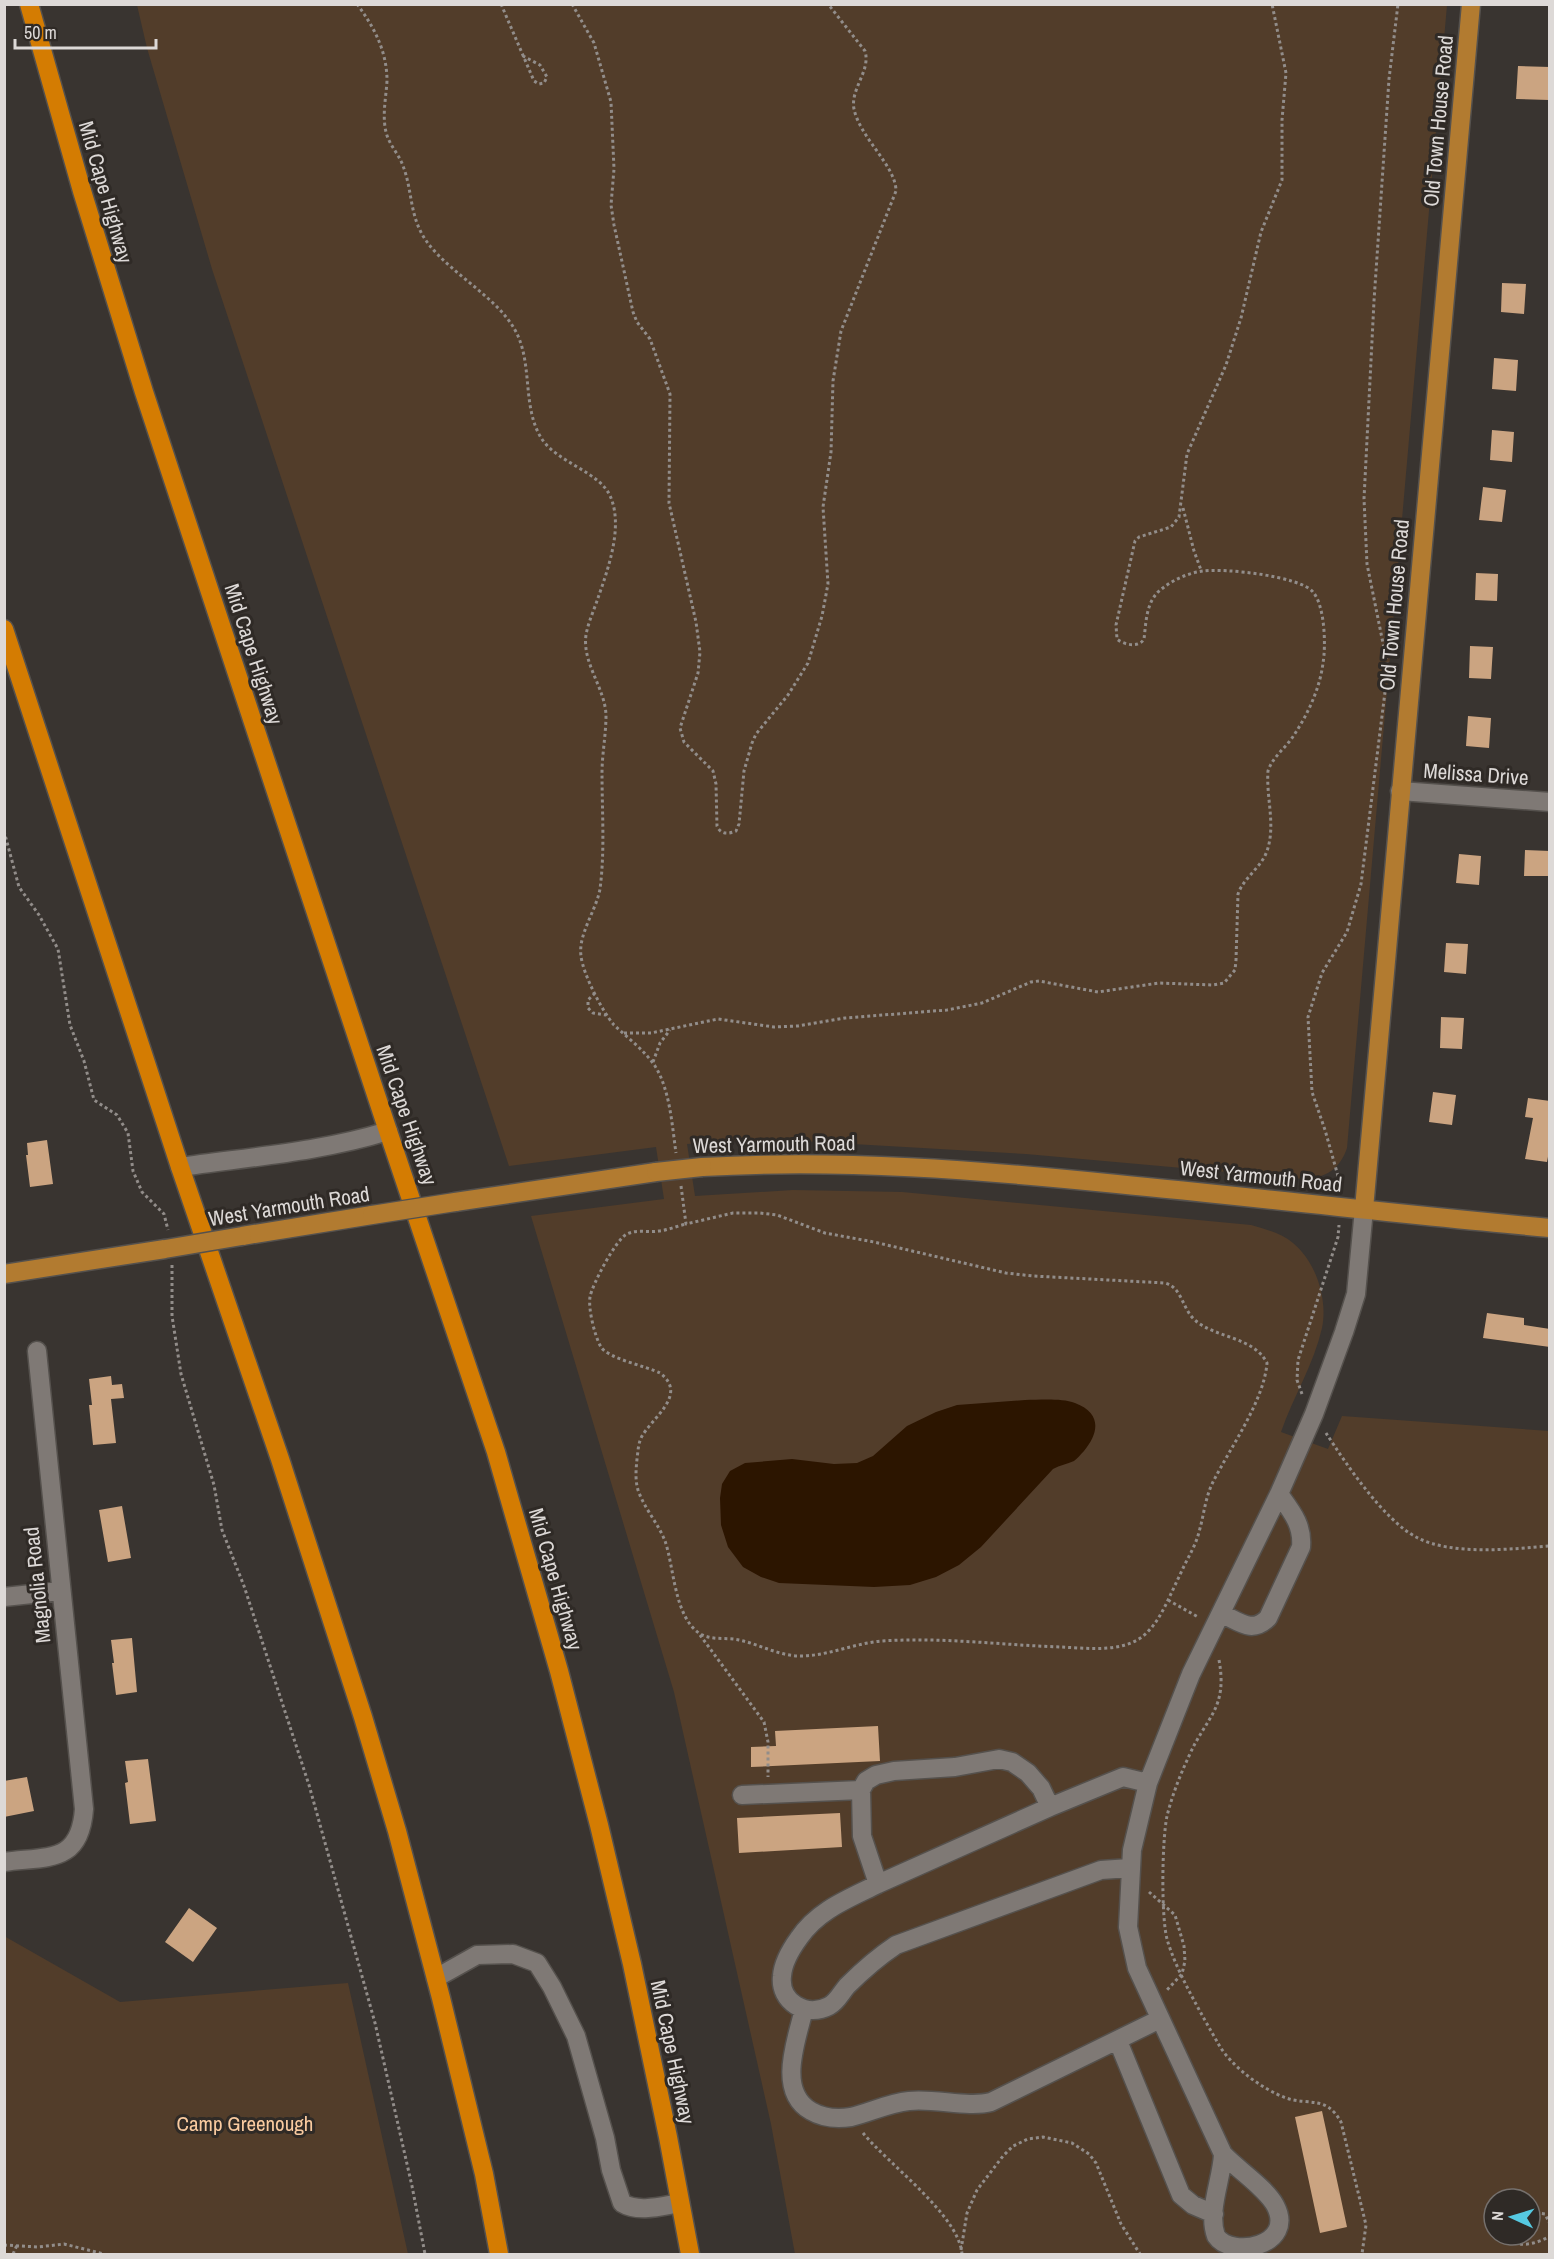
<svg xmlns="http://www.w3.org/2000/svg" width="1554" height="2259" font-family="'Archivo Narrow',sans-serif">
<rect width="100%" height="100%" fill="#393430"/>
<path fill="#523d2a" fill-rule="evenodd" d="M 137,5 L 1447,5 L 1347,1148 C 1340,1169 1326,1178 1304,1179 L 1026,1154 L 766,1139 L 687,1144 L 695,1196 L 793,1190 L 902,1192 L 1251,1225 C 1265,1229 1281,1233 1293,1243 C 1316,1262 1328,1299 1322,1328 C 1314,1364 1293,1397 1281,1432 L 1328,1449 L 1342,1416 L 1549,1431 L 1549,2254 L 795,2254 L 771,2124 L 674,1692 L 531,1216 L 664,1199 L 656,1147 L 509,1166 L 212,269 L 147,48 ZM 1494,2199 L 1530,2199 L 1530,2235 L 1494,2235 Z
M 4,1936 L 120,2002 L 348,1983 L 408,2254 L 5,2254 Z"/>
<path fill="#2c1500" d="M 1025,1400 C 1040,1400 1061,1398 1075,1403 C 1102,1413 1099,1433 1084,1451 C 1081,1454 1077,1459 1074,1461 C 1067,1464 1060,1465 1053,1469 L 981,1547 L 959,1565 L 936,1577 L 910,1585 L 874,1587 L 779,1583 L 761,1577 L 743,1567 L 728,1547 L 721,1525 L 720,1498 L 722,1484 L 730,1471 L 745,1463 L 792,1459 L 834,1464 L 857,1463 L 873,1456 L 907,1426 L 936,1412 L 957,1405 Z"/>
<path fill="#cba481" d="M 1518,66 L 1550,67 L 1549,100 L 1516,99 Z
M 1502,283 L 1526,284 L 1524,314 L 1501,312 Z
M 1494,358 L 1518,360 L 1516,391 L 1492,389 Z
M 1492,430 L 1514,432 L 1512,462 L 1490,460 Z
M 1483,487 L 1506,490 L 1502,522 L 1479,520 Z
M 1476,573 L 1498,574 L 1497,601 L 1475,600 Z
M 1470,646 L 1493,647 L 1491,679 L 1469,678 Z
M 1468,716 L 1491,718 L 1489,748 L 1466,746 Z
M 1525,850 L 1550,851 L 1550,876 L 1524,876 Z
M 1459,854 L 1481,856 L 1479,885 L 1456,883 Z
M 1446,943 L 1468,944 L 1466,974 L 1444,972 Z
M 1441,1017 L 1464,1018 L 1462,1049 L 1440,1048 Z
M 1433,1092 L 1456,1095 L 1452,1125 L 1429,1122 Z
M 1528,1098 L 1550,1101 L 1550,1146 L 1547,1162 L 1525,1159 L 1533,1118 L 1525,1117 Z
M 47,1140 L 53,1184 L 30,1187 L 26,1155 L 28,1155 L 27,1143 Z
M 1487,1313 L 1524,1318 L 1524,1325 L 1550,1329 L 1550,1347 L 1483,1338 Z
M 111,1376 L 112,1385 L 122,1384 L 124,1398 L 111,1399 L 116,1443 L 93,1445 L 89,1405 L 92,1405 L 89,1379 Z
M 122,1506 L 131,1558 L 108,1562 L 99,1510 Z
M 132,1638 L 137,1692 L 116,1695 L 112,1663 L 114,1663 L 111,1640 Z
M 878,1726 L 880,1761 L 751,1767 L 751,1747 L 776,1746 L 775,1731 Z
M 148,1759 L 156,1821 L 130,1824 L 125,1783 L 128,1782 L 125,1761 Z
M 27,1777 L 34,1811 L 4,1817 L 4,1781 Z
M 840,1813 L 842,1847 L 739,1853 L 737,1818 Z
M 189,1908 L 217,1928 L 193,1962 L 165,1942 Z
M 1322,2111 L 1347,2227 L 1320,2233 L 1295,2117 Z"/>
<g fill="none" stroke-linecap="round" stroke-linejoin="round">
<defs>
<path id="minor" d="M 1400,791 L 1550,802
M 180,1167 C 249,1157 321,1152 388,1131
M 4,1597 L 60,1591
M 1222,1614 C 1240,1622 1252,1634 1268,1618 L 1301,1547 C 1303,1525 1292,1512 1279,1494
M 861,1790 L 862,1836 L 878,1884 L 1050,1807
M 742,1795 L 861,1790 L 866,1781 L 876,1775 L 894,1771 L 955,1767 L 999,1759 L 1012,1762 L 1028,1773 L 1041,1788 L 1050,1807 L 1123,1777 L 1148,1783
M 4,1862 C 48,1856 80,1864 84,1809 L 37,1351
M 878,1884 C 848,1899 818,1910 799,1938 C 791,1949 783,1962 782,1976 C 779,2002 806,2018 829,2006 C 837,2002 841,1993 847,1986 C 863,1970 878,1957 896,1945 L 1101,1870 L 1130,1868
M 436,1978 L 477,1955 L 513,1954 L 537,1963 L 552,1987 L 576,2036 L 605,2138 L 611,2170 L 622,2203 C 638,2213 662,2206 680,2203
M 804,2009 C 797,2039 776,2091 811,2111 C 823,2118 838,2119 851,2117 C 871,2112 889,2103 909,2101 C 935,2098 968,2108 991,2102 L 1160,2019
M 1118,2041 L 1181,2195 L 1193,2205 L 1214,2214
M 1223,2154 L 1137,1968 L 1128,1927 L 1132,1850 L 1148,1783 L 1191,1674 L 1279,1494 L 1314,1414 L 1344,1332 L 1356,1294 L 1364,1209
M 1223,2154 C 1238,2170 1265,2187 1275,2205 C 1297,2246 1231,2259 1216,2236 C 1207,2211 1222,2179 1223,2154 Z"/>
<path id="major" d="M 702,1167 C 842,1159 978,1170 1117,1184 C 1262,1198 1405,1215 1550,1228
M 455,1202 L 656,1172
M 1364,1209 L 1471,4
M 242,1236 L 372,1215
M 4,1274 L 165,1249"/>
<path id="highway" d="M 29,4 L 82,191 L 144,392 L 388,1131 L 496,1452 L 559,1671 L 599,1825 L 632,1964 L 668,2137 L 690,2254
M 4,629 L 180,1167 L 280,1459 L 363,1717 L 397,1831 L 441,1998 L 484,2174 L 499,2254"/>
</defs>
<use href="#minor" stroke="#55514d" stroke-width="21"/>
<use href="#major" stroke="#55514d" stroke-width="21"/>
<use href="#highway" stroke="#55514d" stroke-width="21"/>
<path stroke="#928d8a" stroke-width="3" stroke-dasharray="3 3" stroke-linecap="butt" d="M 357,4 C 374,27 387,51 387,81 C 386,98 382,115 386,132 C 389,145 399,154 403,166 C 411,186 410,208 419,228 C 435,266 494,292 515,330 C 533,362 522,404 540,436 C 555,463 601,471 611,498 C 623,528 608,569 598,598 C 594,610 588,623 586,635 C 582,663 605,688 606,715 C 606,735 602,754 602,773 C 602,811 605,851 600,889 C 596,911 578,934 581,956 C 583,974 602,1011 614,1025 C 628,1038 644,1050 655,1066 C 670,1090 672,1125 676,1153
M 501,4 L 534,81 L 539,84 L 544,83 L 547,77 L 540,65 L 523,56
M 572,4 L 594,43 L 611,102 L 614,169 L 611,205 L 614,225 L 633,312 L 637,322 L 650,339 L 670,394 L 669,503 L 696,622 L 700,652 L 698,673 L 680,728 L 684,742 L 713,771 L 716,784 L 717,826 C 721,835 728,834 736,831 L 739,824 L 744,771 L 752,743 L 756,734 L 788,695 L 808,663 L 822,616 L 828,584 L 823,507 L 831,452 L 833,381 L 841,331 L 896,191 C 896,166 860,138 854,109 C 850,89 871,71 865,51 L 828,4
M 1183,508 L 1194,551 L 1201,570
M 4,831 L 19,887 L 39,915 L 58,949 L 70,1025 L 84,1061 L 94,1100 L 117,1115 L 128,1133 L 133,1171 L 142,1192 L 164,1214 L 168,1230
M 595,993 L 588,1000 L 588,1008 L 593,1013 L 606,1015
M 624,1033 L 651,1033 L 718,1019 L 774,1027 L 798,1026 L 845,1018 L 947,1010 L 982,1003 L 1031,982 L 1039,981 L 1098,992 L 1159,983 L 1213,985 L 1224,983 L 1235,970 L 1236,960 L 1238,894 C 1244,877 1261,868 1267,851 C 1276,825 1266,798 1268,771 C 1273,756 1286,748 1294,735 C 1308,714 1320,688 1323,663 C 1326,646 1325,606 1313,592 C 1300,576 1224,568 1203,571 C 1187,573 1170,581 1158,592 C 1146,604 1146,623 1144,639 C 1139,648 1124,645 1117,639 L 1116,625 L 1135,541 L 1139,537 L 1171,527 L 1179,517 L 1187,454 L 1226,365 L 1241,318 L 1261,232 L 1282,180 L 1282,120 L 1286,73 L 1272,4
M 653,1062 L 660,1043 L 670,1030
M 681,1186 L 686,1224 L 733,1213 L 760,1213 L 777,1215 L 825,1233 L 874,1242 L 1006,1273 L 1033,1276 L 1165,1283 C 1183,1288 1182,1310 1196,1321 C 1216,1338 1254,1337 1267,1363 C 1264,1401 1230,1448 1213,1482 C 1205,1498 1204,1515 1199,1532 C 1195,1548 1186,1560 1180,1575 C 1169,1596 1161,1622 1142,1637 C 1119,1653 1087,1648 1060,1647 C 1001,1645 942,1637 882,1641 C 855,1643 828,1656 800,1656 C 779,1656 759,1644 739,1640 C 726,1637 711,1641 699,1633 C 674,1616 674,1566 665,1541 C 658,1523 644,1508 638,1490 C 635,1480 636,1469 637,1459 C 638,1452 638,1445 641,1438 C 651,1418 689,1395 660,1373 C 646,1366 609,1359 601,1347 C 595,1337 588,1309 590,1297 C 592,1285 616,1239 627,1234 C 637,1229 649,1233 659,1231 C 668,1230 677,1226 686,1224
M 1339,1188 L 1338,1176 L 1325,1130 L 1312,1092 L 1308,1017 L 1322,973 L 1347,932 L 1361,884 L 1388,668 L 1367,564 L 1364,499 L 1374,301 L 1389,79 L 1398,4
M 172,1265 L 172,1316 L 181,1374 L 214,1485 L 222,1530 L 244,1586 L 309,1785 L 375,2023 L 412,2186 L 425,2254
M 1302,1394 L 1297,1380 L 1298,1360 L 1338,1237 L 1339,1225
M 1326,1433 C 1346,1464 1384,1520 1416,1537 C 1451,1556 1512,1549 1550,1546
M 1168,1600 L 1198,1617
M 700,1635 L 764,1722 L 768,1742 L 768,1777
M 1219,1660 C 1228,1709 1206,1717 1189,1756 C 1180,1775 1172,1796 1167,1816 C 1162,1840 1161,1916 1167,1939 C 1176,1971 1202,2015 1219,2045 C 1232,2067 1262,2089 1286,2098 C 1310,2106 1326,2095 1341,2122 L 1366,2225 L 1362,2254
M 1149,1892 L 1175,1915 L 1184,1946 L 1185,1961 L 1182,1974 L 1166,1991
M 863,2133 C 888,2164 959,2215 962,2254
M 1530,2212 L 1545,2214 L 1550,2224
M 1505,2235 C 1515,2250 1537,2244 1550,2236
M 4,2245 L 38,2247 L 64,2244 L 104,2254
M 961,2250 L 967,2213 L 977,2190 L 1003,2156 L 1013,2146 L 1028,2139 L 1043,2137 L 1072,2143 L 1089,2154 L 1096,2163 L 1121,2224 L 1140,2254
M 13,2254 L 17,2245"/>
<use href="#minor" stroke="#7f7975" stroke-width="18"/>
<use href="#major" stroke="#b27b30" stroke-width="18"/>
<use href="#highway" stroke="#d47c02" stroke-width="18"/>
<defs>
<path id="major-bridge" d="M 656,1172 L 702,1167
M 372,1215 L 455,1202
M 165,1249 L 242,1236"/>
</defs>
<use href="#major-bridge" stroke="#55514d" stroke-width="21" stroke-linecap="butt"/>
<use href="#major-bridge" stroke="#b27b30" stroke-width="18"/>
</g>
<g text-anchor="middle" dominant-baseline="central" stroke-width="6" stroke-linejoin="round" paint-order="stroke">
<g font-size="21" fill="#ddd9d7" stroke="#2f2a26">
<text transform="translate(1438 121) rotate(-85)">Old Town House Road</text>
<text transform="translate(106 192) rotate(74)">Mid Cape Highway</text>
<text transform="translate(1394 605) rotate(-85)">Old Town House Road</text>
<text transform="translate(254 654) rotate(72)">Mid Cape Highway</text>
<text transform="translate(1476 774) rotate(4)">Melissa Drive</text>
<text transform="translate(407 1115) rotate(71)">Mid Cape Highway</text>
<text transform="translate(774 1144) rotate(-1)">West Yarmouth Road</text>
<text transform="translate(1261 1176) rotate(6)">West Yarmouth Road</text>
<text transform="translate(289 1206) rotate(-9)">West Yarmouth Road</text>
<text transform="translate(556 1579) rotate(74)">Mid Cape Highway</text>
<text transform="translate(37 1585) rotate(-96)">Magnolia Road</text>
<text transform="translate(673 2052) rotate(78)">Mid Cape Highway</text>
</g>
<g font-size="21" fill="#facba0" stroke="#2f2a26">
<text x="245" y="2123">Camp Greenough</text>
</g>
</g>
<rect width="1554" height="2259" fill="none" stroke="#ddd9d7" stroke-width="12"/>
<g transform="translate(1512 2217) rotate(274)"><circle r="28" fill="#2f2a26" stroke="#75706d" stroke-width="1.5"/>
<path d="M0-4.5L10 22L0 15L-10 22Z" fill="#56c9e1"/>
<text y="-9" font-size="16" font-weight="bold" text-anchor="middle" fill="#ddd9d7">N</text>
</g>
<path d="M15 39v9h141v-9" fill="none" stroke="#ddd9d7" stroke-width="3"/>
<text x="24" y="39" font-size="18" fill="#ddd9d7" stroke="#2f2a26" stroke-width="4.5" paint-order="stroke">50 m</text>
</svg>
